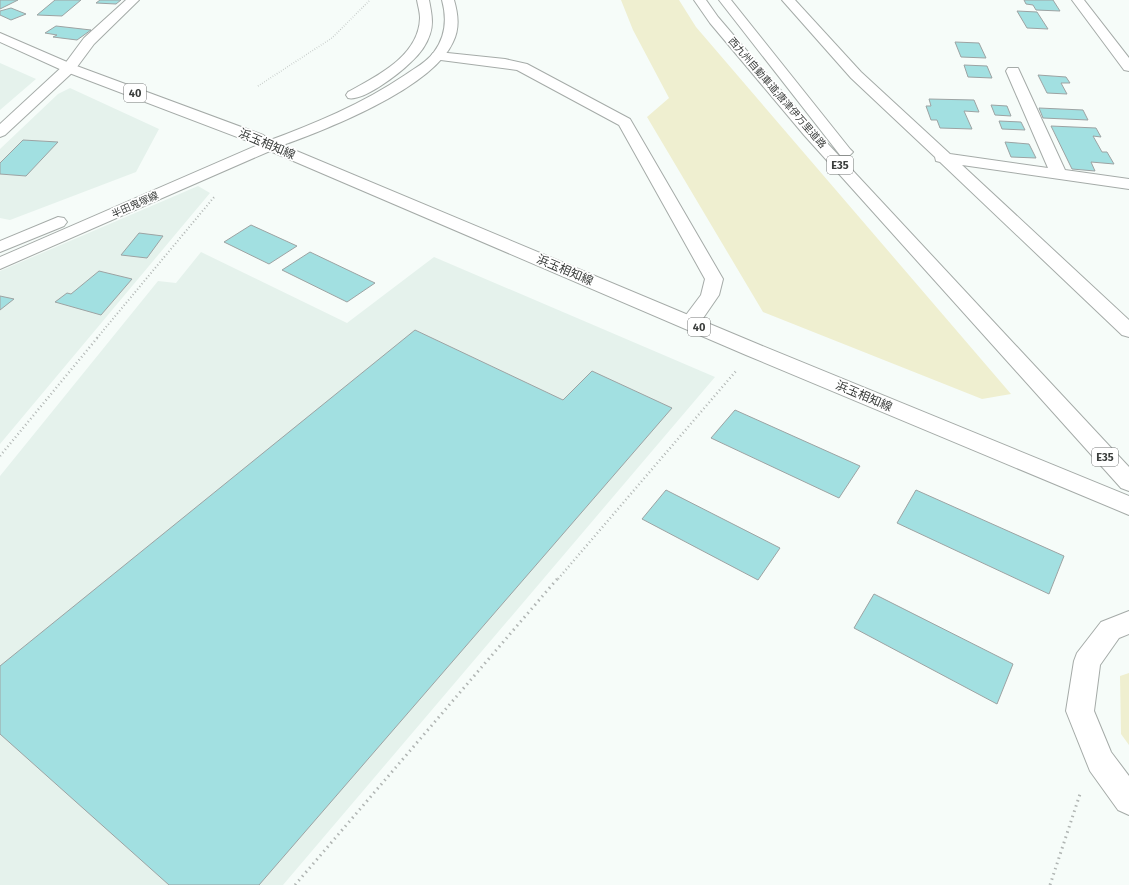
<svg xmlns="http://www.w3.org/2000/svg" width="1129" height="885" font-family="'Fira Sans','Noto Sans JP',sans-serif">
<rect width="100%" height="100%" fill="#f6fcf9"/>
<path fill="#e5f2ec" d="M 0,63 L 36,79 L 0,110 Z
M 70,88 L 159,129 L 136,172 L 10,220 L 0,218 L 0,149 L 58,94 Z
M 198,186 L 210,193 L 0,444 L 0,271 Z
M 201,252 L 347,323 L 434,257 L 715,377 L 283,885 L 0,885 L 0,476 L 158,281 L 176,283 Z"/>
<path fill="#efefd0" d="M 621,0 L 679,0 L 696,27 L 1011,394 L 982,399 L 763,312 L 647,117 L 669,98 L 633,30 Z
M 1129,673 L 1129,745 L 1121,734 L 1120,676 Z"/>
<path fill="#a2e0e1" stroke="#9da3a3" d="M 0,0 L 18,0 L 0,9 Z
M 55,0 L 81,0 L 62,16 L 37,15 Z
M 100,0 L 121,0 L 116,4 L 96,3 Z
M 1024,0 L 1053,0 L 1060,11 L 1036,10 L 1033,5 L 1026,4 Z
M 11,8 L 26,14 L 11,20 L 0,15 L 0,11 Z
M 1017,11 L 1037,12 L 1048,29 L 1027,28 Z
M 56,26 L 91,30 L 77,40 L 53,37 L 57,35 L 45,33 Z
M 955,42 L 979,43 L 986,58 L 961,57 Z
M 964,65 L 987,66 L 992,78 L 968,77 Z
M 1038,75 L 1066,77 L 1070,83 L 1061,83 L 1067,94 L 1047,93 Z
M 929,99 L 974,100 L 979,112 L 964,111 L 972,129 L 940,128 L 937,120 L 931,120 L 926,106 L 931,106 Z
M 991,105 L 1007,106 L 1011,116 L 995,115 Z
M 1039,108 L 1083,110 L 1088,120 L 1043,118 Z
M 999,121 L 1021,122 L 1025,130 L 1002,129 Z
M 1051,126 L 1096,128 L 1101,137 L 1093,136 L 1102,152 L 1107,152 L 1114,164 L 1091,162 L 1095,171 L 1072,169 Z
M 23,140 L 58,142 L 26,176 L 0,174 L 0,163 Z
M 1005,142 L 1029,144 L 1036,158 L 1011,157 Z
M 251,225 L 297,246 L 269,264 L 224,242 Z
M 139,233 L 163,236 L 147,258 L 121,255 Z
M 310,252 L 375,283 L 347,302 L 282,270 Z
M 99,271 L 132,279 L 101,315 L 55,302 L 67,293 L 71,294 Z
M 0,296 L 14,299 L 0,310 Z
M 415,330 L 563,400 L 592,371 L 672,408 L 259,885 L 169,885 L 0,734 L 0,666 Z
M 735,410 L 860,466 L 839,498 L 711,438 Z
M 666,490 L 780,548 L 758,580 L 642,519 Z
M 916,490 L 1064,556 L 1049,594 L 897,523 Z
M 874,594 L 1013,664 L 997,704 L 854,628 Z"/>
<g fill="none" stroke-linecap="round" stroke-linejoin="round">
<defs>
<path id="minor" d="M 126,0 L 139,0 L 94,44 L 74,71 L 5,135 L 0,137 L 0,124 L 64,65 L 84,38 Z
M 782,0 L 795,0 L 861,72 L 950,154 L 1048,168 L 1006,71 L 1008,68 L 1018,68 L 1065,170 L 1129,179 L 1129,189 L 962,165 L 1129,320 L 1129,337 L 1122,335 L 940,162 L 936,161 L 935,157 L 851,78 Z
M 1072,0 L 1084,0 L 1129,58 L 1129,71 L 1124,70 Z
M 438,52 L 505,59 L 527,64 L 630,119 L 723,279 L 719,295 L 697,327 L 690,329 L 683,327 L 680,323 L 701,295 L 705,279 L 619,125 L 517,70 L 433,59 L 431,56 L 433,53 Z
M 1129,611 L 1129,634 L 1119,638 L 1100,665 L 1094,711 L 1111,752 L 1129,776 L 1129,815 L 1118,810 L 1090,771 L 1066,711 L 1074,661 L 1077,653 L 1101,622 Z"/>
<path id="major" d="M 0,33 L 74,65 L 263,135 L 275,142 L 760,345 L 1129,496 L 1129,515 L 746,355 L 270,151 L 0,269 L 0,257 L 258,145 L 64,71 L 0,42 Z
M 58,217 L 64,218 L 67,222 L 64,226 L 0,252 L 0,241 Z"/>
<path id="highway" d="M 417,0 L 429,0 C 431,11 434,23 430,34 C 427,44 419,55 411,62 C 400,73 363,102 348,98 L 346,95 L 348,92 C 377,76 419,56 420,18 C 420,12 418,6 417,0 Z
M 442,0 L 454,0 C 458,14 460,28 453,42 C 432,89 323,131 275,148 L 265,148 L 262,145 L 265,142 C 314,124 362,104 405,75 C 415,68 427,62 434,52 C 446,36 447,18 442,0 Z
M 694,0 L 706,0 L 718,17 L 814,129 L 1129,467 L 1129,491 L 1121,488 L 804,135 L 710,23 Z
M 719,0 L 731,0 L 850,149 L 853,152 L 850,155 L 840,155 Z"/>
</defs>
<use href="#minor" stroke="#a5aba8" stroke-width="2"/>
<use href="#major" stroke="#a5aba8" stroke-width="2"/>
<use href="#highway" stroke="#a5aba8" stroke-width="2"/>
<path stroke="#b0b5b3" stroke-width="1.5" stroke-dasharray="0.5 2" stroke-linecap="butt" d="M 258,86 L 332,38 L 370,0"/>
<path stroke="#b0b5b3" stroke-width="2" stroke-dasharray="1 2.5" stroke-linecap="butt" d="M 97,338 L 215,196"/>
<path stroke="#b0b5b3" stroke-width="2.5" stroke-dasharray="1 3" stroke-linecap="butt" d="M 0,456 L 98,337
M 558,579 L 736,371"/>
<path stroke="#b0b5b3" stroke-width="3" stroke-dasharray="1.5 4" stroke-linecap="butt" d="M 295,885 L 558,578
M 1050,885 L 1081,791"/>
<use href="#minor" fill="#fff" fill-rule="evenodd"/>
<use href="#major" fill="#fff" fill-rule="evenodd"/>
<use href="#highway" fill="#fff" fill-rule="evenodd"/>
</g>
<g text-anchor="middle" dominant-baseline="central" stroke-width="3.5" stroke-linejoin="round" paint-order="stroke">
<g font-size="10" fill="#3a3d3b" stroke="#fff">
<text transform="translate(777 93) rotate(49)">西九州自動車道;唐津伊万里道路</text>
<text transform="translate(135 205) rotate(-24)">半田鬼塚線</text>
</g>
<g fill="#fff" stroke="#757776" stroke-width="1">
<rect x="124" y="84" width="22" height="18" rx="3"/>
<rect x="827" y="156" width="26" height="18" rx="3"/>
<rect x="688" y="318" width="22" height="18" rx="3"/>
<rect x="1092" y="448" width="26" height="18" rx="3"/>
</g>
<g font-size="11" font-weight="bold" fill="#3a3d3b">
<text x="135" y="93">40</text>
<text x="840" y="165">E35</text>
<text x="699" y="327">40</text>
<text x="1105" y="457">E35</text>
</g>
<g font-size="12" fill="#3a3d3b" stroke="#fff">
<text transform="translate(267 144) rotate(23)">浜玉相知線</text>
<text transform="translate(565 270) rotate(23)">浜玉相知線</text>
<text transform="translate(864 396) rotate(23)">浜玉相知線</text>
</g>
</g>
</svg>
